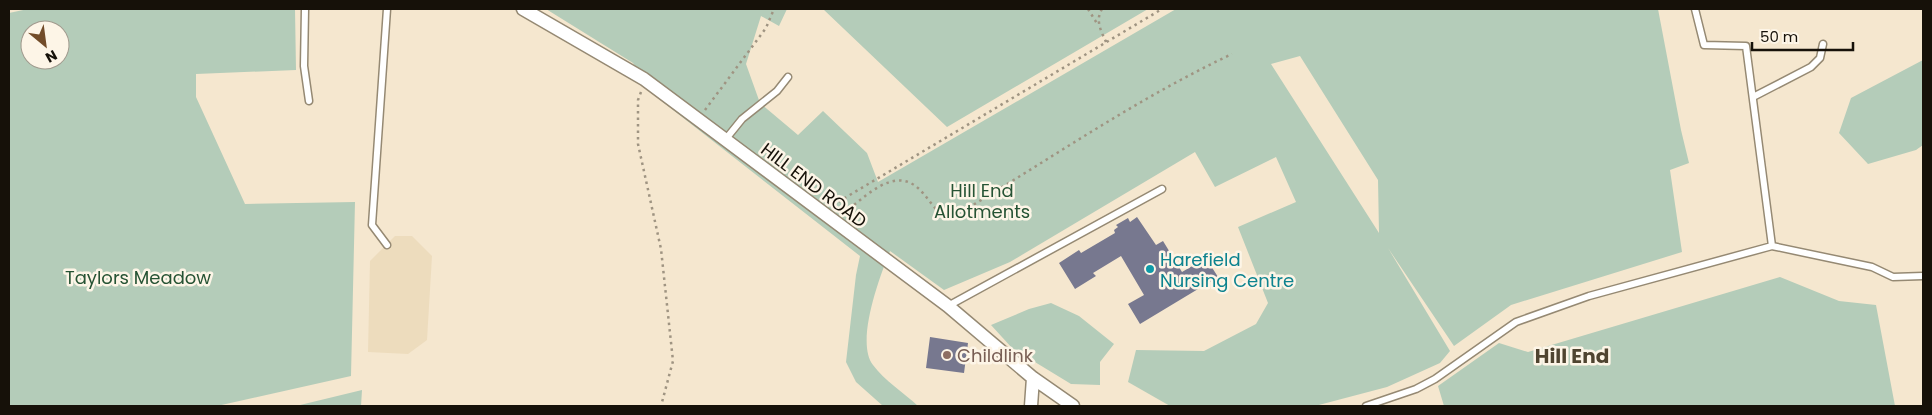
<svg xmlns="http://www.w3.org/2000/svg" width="1932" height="415" font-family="Poppins,sans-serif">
<rect width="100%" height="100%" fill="#f5e7cf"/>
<path fill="#eddcbd" d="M 395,236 L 412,236 L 432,256 L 427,340 L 408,354 L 368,352 L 370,261 Z"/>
<path fill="#b4ccb9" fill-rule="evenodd" d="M 28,9 L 295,9 L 296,70 L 196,74 L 196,97 L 245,204 L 355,202 L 351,376 L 217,406 L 9,406 L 9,13 ZM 30,30 L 60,30 L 60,60 L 30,60 Z
M 546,9 L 787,9 L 779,26 L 761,16 L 746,64 L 760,103 L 798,135 L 823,111 L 867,153 L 878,182 L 1176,9 L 1658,9 L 1681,130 L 1689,163 L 1670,170 L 1682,252 L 1511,305 L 1454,346 L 1388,248 L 1450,351 L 1440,363 L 1387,387 L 1315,406 L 1170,406 L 1128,382 L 1136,350 L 1204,351 L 1256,324 L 1268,303 L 1238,227 L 1296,202 L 1276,157 L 1215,187 L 1195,152 L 1010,262 L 944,290 L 890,251 C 880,276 855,342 873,365 C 884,380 904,393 918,406 L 883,406 L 856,382 L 846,362 L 856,275 L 860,256 L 654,95 L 633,63 ZM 1300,56 L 1378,180 L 1379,233 L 1271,64 Z
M 823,9 L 1148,9 L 947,127 Z
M 1923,60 L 1923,145 L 1916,150 L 1868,164 L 1839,133 L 1851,98 Z
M 1780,277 L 1839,301 L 1876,305 L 1895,406 L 1444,406 L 1438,386 L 1499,343 L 1528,352 Z
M 1051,303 L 1079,316 L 1114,344 L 1100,362 L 1100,385 L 1071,384 L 1012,348 L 991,325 L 1029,309 Z
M 362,390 L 361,406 L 296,406 Z"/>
<path fill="#77788f" d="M 1137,217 L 1156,245 L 1163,241 L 1182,272 L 1206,258 L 1218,277 L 1140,324 L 1128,304 L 1144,295 L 1121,256 L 1093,273 L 1096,276 L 1075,289 L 1059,263 L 1079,250 L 1081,253 L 1115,233 L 1114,230 L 1118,227 L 1116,225 L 1128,218 L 1130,222 Z
M 930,337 L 968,343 L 964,373 L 926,368 Z"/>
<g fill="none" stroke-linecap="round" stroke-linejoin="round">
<defs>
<path id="service" d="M 305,9 L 304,66 L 309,101
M 1753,97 L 1811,67 L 1820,58 L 1823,44
M 725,140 L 742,119 L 777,91 L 788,77
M 387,245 L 372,225 L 387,9
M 1772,246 L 1872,267 L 1893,277 L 1923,276
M 948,306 L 1162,189
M 1366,406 L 1416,389 L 1435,379 L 1516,322 L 1589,296 L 1772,246 L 1746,46 L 1704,45 L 1695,9"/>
<path id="minor" d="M 523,9 L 644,79 L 948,306 L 1033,378 L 1073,406
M 1031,406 L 1033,378"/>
</defs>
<use href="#service" stroke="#958973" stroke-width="9"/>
<use href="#minor" stroke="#958973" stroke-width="15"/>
<path stroke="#9f9482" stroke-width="2.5" stroke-dasharray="2.5 4" stroke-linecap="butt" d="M 1088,9 L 1098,25
M 1102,9 C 1095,20 1101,31 1106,42
M 641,92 L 638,100 L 638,144 L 661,249 L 673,361 L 661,406
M 705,110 L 766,28 L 774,9
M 833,205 L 1162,9
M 844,213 C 864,198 893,166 918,188 C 926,195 932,206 941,214 L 958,214 C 1049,160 1136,99 1232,54"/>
<use href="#service" stroke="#fff" stroke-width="6"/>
<use href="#minor" stroke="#fff" stroke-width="12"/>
</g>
<circle fill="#0f9aa8" stroke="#fdf5e7" stroke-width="2" cx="1150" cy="269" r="5"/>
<circle fill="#8d6e63" stroke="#fdf5e7" stroke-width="2" cx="947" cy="355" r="5"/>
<g text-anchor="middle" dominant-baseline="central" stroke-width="5" stroke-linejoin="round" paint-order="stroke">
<g font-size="18" fill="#161109" stroke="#fdf5e7">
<text transform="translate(814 185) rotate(37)">HILL END ROAD</text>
</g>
<g font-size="18" fill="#265334" stroke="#fdf5e7">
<text x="982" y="190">Hill End<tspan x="982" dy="21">Allotments</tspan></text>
<text x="138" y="277">Taylors Meadow</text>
</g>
<g font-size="18" fill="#0d838f" stroke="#fdf5e7" text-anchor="start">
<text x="1160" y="259">Harefield<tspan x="1160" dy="21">Nursing Centre</tspan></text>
</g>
<g font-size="18" fill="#785e54" stroke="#fdf5e7" text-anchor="start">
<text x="957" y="355">Childlink</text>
</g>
<g font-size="20" font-weight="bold" fill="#4f4430" stroke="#fdf5e7">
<text x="1572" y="356">Hill End</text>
</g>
</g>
<rect width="1932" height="415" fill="none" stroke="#161109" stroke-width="20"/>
<g transform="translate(45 45) rotate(151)"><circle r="24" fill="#fdf5e7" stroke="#a19a8e"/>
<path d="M0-4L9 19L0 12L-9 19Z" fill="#724c29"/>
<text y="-8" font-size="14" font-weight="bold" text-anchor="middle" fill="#161109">N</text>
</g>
<path d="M1752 42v8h101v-8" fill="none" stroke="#161109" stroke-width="2.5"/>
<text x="1760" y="42" font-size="15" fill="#161109" stroke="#fdf5e7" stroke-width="4" paint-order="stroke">50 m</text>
</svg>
